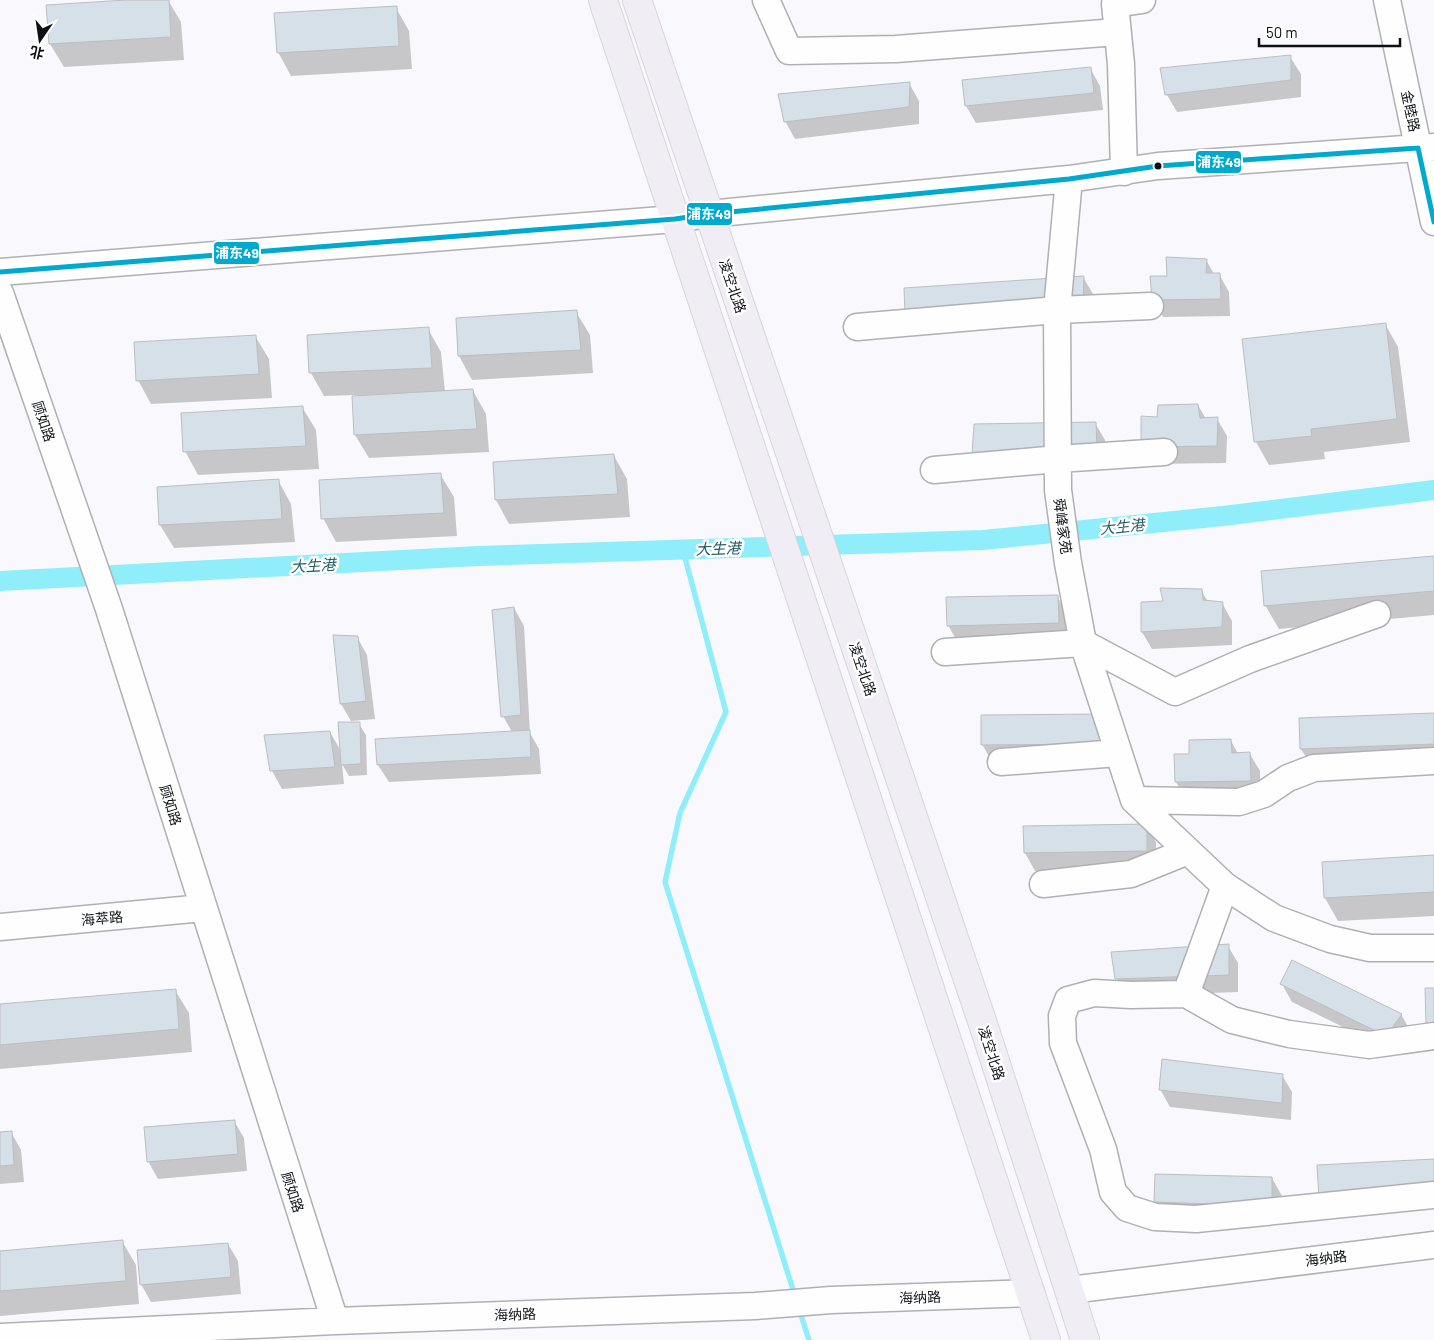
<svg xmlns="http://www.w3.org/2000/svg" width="1434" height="1340" font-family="Barlow,'Noto Sans SC',sans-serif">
<rect width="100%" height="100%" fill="#f9f9fd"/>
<path fill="#0003" d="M 147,0 L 168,0 L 181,22 L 184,60 L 64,67 L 50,44 Z
M 396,8 L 409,31 L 412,69 L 291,76 L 278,52 Z
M 1290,57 L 1301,74 L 1301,97 L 1177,112 L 1167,95 Z
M 1090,68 L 1100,86 L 1103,110 L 976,123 L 966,106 Z
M 909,83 L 919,101 L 919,124 L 795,139 L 785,121 Z
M 1206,260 L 1214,274 L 1219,274 L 1229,292 L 1230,316 L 1163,317 L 1153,300 L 1169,277 Z
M 1083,277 L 1093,294 L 1093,317 L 917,331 Z
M 576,312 L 590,335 L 593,373 L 472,380 L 459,356 L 457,319 Z
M 1385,324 L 1398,347 L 1410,442 L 1324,452 L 1325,459 L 1269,465 L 1256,442 Z
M 428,329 L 441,352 L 445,392 L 473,391 L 486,414 L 489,452 L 369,458 L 355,435 L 353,398 L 360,397 L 359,395 L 324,396 L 311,373 L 309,336 Z
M 255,336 L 269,359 L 272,398 L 151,404 L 138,380 Z
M 1198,405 L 1206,419 L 1217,419 L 1227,436 L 1226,463 L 1152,464 L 1158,418 Z
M 302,407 L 316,430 L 319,469 L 198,475 L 185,451 Z
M 1095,423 L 1105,440 L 1106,469 L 983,471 Z
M 614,456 L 627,479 L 630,517 L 509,524 L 496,500 L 494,463 Z
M 440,474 L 454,497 L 457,536 L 336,542 L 323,518 Z
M 278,480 L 291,504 L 295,542 L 174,548 L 160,525 L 158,488 Z
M 1434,559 L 1434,615 L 1279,629 L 1265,605 Z
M 1201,590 L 1208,602 L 1222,603 L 1232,621 L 1232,645 L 1152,649 L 1142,632 L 1164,602 Z
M 1057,596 L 1067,613 L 1068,640 L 958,643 L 948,625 Z
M 514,608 L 524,626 L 530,733 L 539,749 L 541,774 L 389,782 L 378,765 L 377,741 L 512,732 L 503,716 Z
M 357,637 L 367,655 L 375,719 L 351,721 L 341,704 Z
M 1434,714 L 1434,768 L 1315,772 L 1301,749 L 1300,719 Z
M 359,724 L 366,735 L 367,775 L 349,776 L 342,764 L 344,784 L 282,789 L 272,771 L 265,737 L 330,732 L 342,753 Z
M 1113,732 L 992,762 L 982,744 Z
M 1231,741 L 1238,754 L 1250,754 L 1260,771 L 1260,799 L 1186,800 L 1176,782 L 1176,755 L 1191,755 Z
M 1146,825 L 1156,842 L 1156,868 L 1035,871 L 1025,853 L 1024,827 Z
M 1434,857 L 1434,916 L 1338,921 L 1325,898 L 1323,863 Z
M 1228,946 L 1238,963 L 1238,992 L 1127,996 L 1117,979 Z
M 1282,984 L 1401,1014 L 1411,1032 L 1396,1053 L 1292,1002 Z
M 175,990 L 189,1013 L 192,1052 L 0,1069 L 0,1005 Z
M 1282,1075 L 1292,1092 L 1291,1120 L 1170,1107 L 1160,1089 Z
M 234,1121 L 244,1138 L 247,1171 L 158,1179 L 148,1161 Z
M 11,1132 L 21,1150 L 24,1182 L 0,1184 L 0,1133 Z
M 1157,1176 L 1272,1178 L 1282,1196 L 1281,1223 L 1166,1220 L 1155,1202 Z
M 122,1241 L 136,1265 L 139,1304 L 0,1316 L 0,1252 Z
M 228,1244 L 238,1261 L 241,1294 L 151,1302 L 141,1284 Z"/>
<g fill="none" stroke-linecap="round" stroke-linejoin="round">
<path stroke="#90eefa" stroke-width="5.5" d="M 683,550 L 726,712 L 680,813 L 665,882 L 795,1296
M 799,1309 L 809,1340"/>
<path stroke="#90eefa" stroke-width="20" d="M 0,581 L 478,556 L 983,540 L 1223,516 L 1434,490"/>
</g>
<path fill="#d6e0e9" stroke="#bbbec1" d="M 126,0 L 169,0 L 171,37 L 49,44 L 46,5 Z
M 397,6 L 399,46 L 277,53 L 274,13 Z
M 1291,55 L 1291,80 L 1165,95 L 1160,68 Z
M 1091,67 L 1094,93 L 965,106 L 962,80 Z
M 910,82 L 909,107 L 784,122 L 778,94 Z
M 1166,257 L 1207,259 L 1206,273 L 1220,273 L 1221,299 L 1152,300 L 1150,276 L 1167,276 Z
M 1084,276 L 1083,300 L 905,314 L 904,288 Z
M 577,310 L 581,350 L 458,356 L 456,318 Z
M 1386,323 L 1397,419 L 1311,429 L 1312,436 L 1254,442 L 1242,339 Z
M 429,327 L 432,368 L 309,373 L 307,335 Z
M 256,335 L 259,374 L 136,381 L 134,342 Z
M 473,389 L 477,429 L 354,435 L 352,396 Z
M 1198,404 L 1200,418 L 1218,417 L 1217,446 L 1141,447 L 1141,416 L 1157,417 L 1158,405 Z
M 303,406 L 306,446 L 183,452 L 181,413 Z
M 1096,422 L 1097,452 L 972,454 L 974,424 Z
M 614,454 L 618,494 L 495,500 L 493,462 Z
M 441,473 L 444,513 L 321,519 L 319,480 Z
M 279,479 L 282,519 L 159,525 L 157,487 Z
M 1434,556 L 1434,591 L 1264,606 L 1261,571 Z
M 1160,588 L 1202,589 L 1203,600 L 1223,602 L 1222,627 L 1141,632 L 1141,602 L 1163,601 Z
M 1058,595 L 1059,623 L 947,626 L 946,597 Z
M 514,607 L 521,715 L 501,717 L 492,610 Z
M 333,635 L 358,636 L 366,701 L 340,704 Z
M 1434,713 L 1434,744 L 1300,749 L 1299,718 Z
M 1103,714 L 1104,744 L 981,745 L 981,715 Z
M 338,722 L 360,722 L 361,764 L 341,765 Z
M 530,730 L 531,757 L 377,765 L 375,739 Z
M 330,731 L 335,767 L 270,771 L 264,735 Z
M 1231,739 L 1232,753 L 1250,752 L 1251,781 L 1175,782 L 1174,754 L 1189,754 L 1189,740 Z
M 1147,824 L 1147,851 L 1024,853 L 1023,826 Z
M 1434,855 L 1434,892 L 1324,898 L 1322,862 Z
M 1229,944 L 1229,975 L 1115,979 L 1111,952 Z
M 1292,960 L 1402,1014 L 1386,1036 L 1280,984 Z
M 1425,988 L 1434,988 L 1434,1023 L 1426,1023 Z
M 176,989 L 179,1029 L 0,1045 L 0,1004 Z
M 1162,1059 L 1283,1074 L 1282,1103 L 1159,1090 Z
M 235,1120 L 238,1154 L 147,1162 L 144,1127 Z
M 12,1131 L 14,1165 L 0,1166 L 0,1132 Z
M 1434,1159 L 1434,1189 L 1319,1198 L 1317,1165 Z
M 1155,1174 L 1272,1177 L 1272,1206 L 1154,1202 Z
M 123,1240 L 126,1281 L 0,1291 L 0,1251 Z
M 228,1243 L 231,1277 L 140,1285 L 137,1250 Z"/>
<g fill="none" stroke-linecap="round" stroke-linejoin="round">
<defs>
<path id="minor" d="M 766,0 L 789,51 L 896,49 L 1117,32
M 1387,0 L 1434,222
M 1124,172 L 1121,64 L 1115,4 L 1142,0
M 1069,179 L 1057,310 L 1058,490 L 1068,563 L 1083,643 L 1134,800 L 1225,886 L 1274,918 L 1330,939 L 1370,948 L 1434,948
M 0,272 L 675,219 L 709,214 L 1069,179 L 1158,166 L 1434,147
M 0,293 L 109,609 L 335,1321
M 857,327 L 1057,310 L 1150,306
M 934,470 L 1058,459 L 1164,452
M 945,652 L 1083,643 L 1175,692 L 1250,659 L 1377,614
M 1001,762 L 1118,753
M 1134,800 L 1239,802 L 1264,794 L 1288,778 L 1314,768 L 1434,761
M 1043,884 L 1131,874 L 1188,851
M 0,927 L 203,908
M 1186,994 L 1225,886
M 1434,1036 L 1369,1045 L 1289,1034 L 1232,1020 L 1186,994 L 1131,995 L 1094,993 L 1068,1000 L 1062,1016 L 1063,1043 L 1103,1149 L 1113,1192 L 1127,1208 L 1155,1217 L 1196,1219 L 1434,1195
M 1070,1290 L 1434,1245
M 0,1337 L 335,1321 L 755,1306 L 831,1300 L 1031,1293"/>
<path id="major" d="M 603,0 L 1046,1340
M 637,0 L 985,1030 L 1085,1340"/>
</defs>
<use href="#minor" stroke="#afb0b4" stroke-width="29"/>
<use href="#major" stroke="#d6d6d9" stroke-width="30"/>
<use href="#minor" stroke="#fefeff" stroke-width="26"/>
<use href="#major" stroke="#f1edf5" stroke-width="28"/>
<defs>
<path id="bus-1" d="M 1418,148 L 1434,222
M 0,272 L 675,219 L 709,214 L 1069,179 L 1158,166 L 1418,148"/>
</defs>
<use href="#bus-1" stroke="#fff" stroke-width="9"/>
<use href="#bus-1" stroke="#00a9ce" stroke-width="5"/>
</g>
<circle fill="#0e1015" stroke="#fff" stroke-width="2" cx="1158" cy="166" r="4.5"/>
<g text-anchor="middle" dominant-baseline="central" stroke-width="5" stroke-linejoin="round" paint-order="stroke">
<g font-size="14" fill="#0e1015" stroke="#fff">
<text transform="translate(1411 111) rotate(78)">金睦路</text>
<text transform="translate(733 286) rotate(71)">凌空北路</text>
<text transform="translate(44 421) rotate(71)">顾如路</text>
<text transform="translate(1063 526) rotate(82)">舜峰家苑</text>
<text transform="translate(863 669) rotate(71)">凌空北路</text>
<text transform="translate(171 805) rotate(73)">顾如路</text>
<text transform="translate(102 918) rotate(-5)">海萃路</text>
<text transform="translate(992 1053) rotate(72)">凌空北路</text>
<text transform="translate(293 1192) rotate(72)">顾如路</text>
<text transform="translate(1326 1258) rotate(-7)">海纳路</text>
<text transform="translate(920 1297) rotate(-2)">海纳路</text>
<text transform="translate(515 1314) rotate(-2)">海纳路</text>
</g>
<g font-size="15" font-style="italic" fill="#235c61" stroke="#fff">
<text transform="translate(1122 526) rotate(-6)">大生港</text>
<text transform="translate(718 548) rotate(-2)">大生港</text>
<text transform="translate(313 565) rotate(-3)">大生港</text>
</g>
</g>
<g stroke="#fff" stroke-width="2">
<rect x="1195" y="150" width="47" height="24" rx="5" fill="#00a9ce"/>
<rect x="686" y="202" width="47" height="24" rx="5" fill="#00a9ce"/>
<rect x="213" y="241" width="47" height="24" rx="5" fill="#00a9ce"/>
</g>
<g font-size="14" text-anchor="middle" font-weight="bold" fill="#fff">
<text x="1219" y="167">浦东49</text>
<text x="709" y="219">浦东49</text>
<text x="237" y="258">浦东49</text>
</g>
<g transform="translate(40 40) rotate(193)" stroke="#ffffff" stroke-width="4" paint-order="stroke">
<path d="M0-4L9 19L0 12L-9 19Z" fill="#0e1015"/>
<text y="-8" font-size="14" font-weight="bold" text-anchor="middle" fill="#0e1015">北</text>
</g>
<path d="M1259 38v8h141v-8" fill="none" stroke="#0e1015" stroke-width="2.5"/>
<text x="1266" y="38" font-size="15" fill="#0e1015" stroke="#ffffff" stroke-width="4" paint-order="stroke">50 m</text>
</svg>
